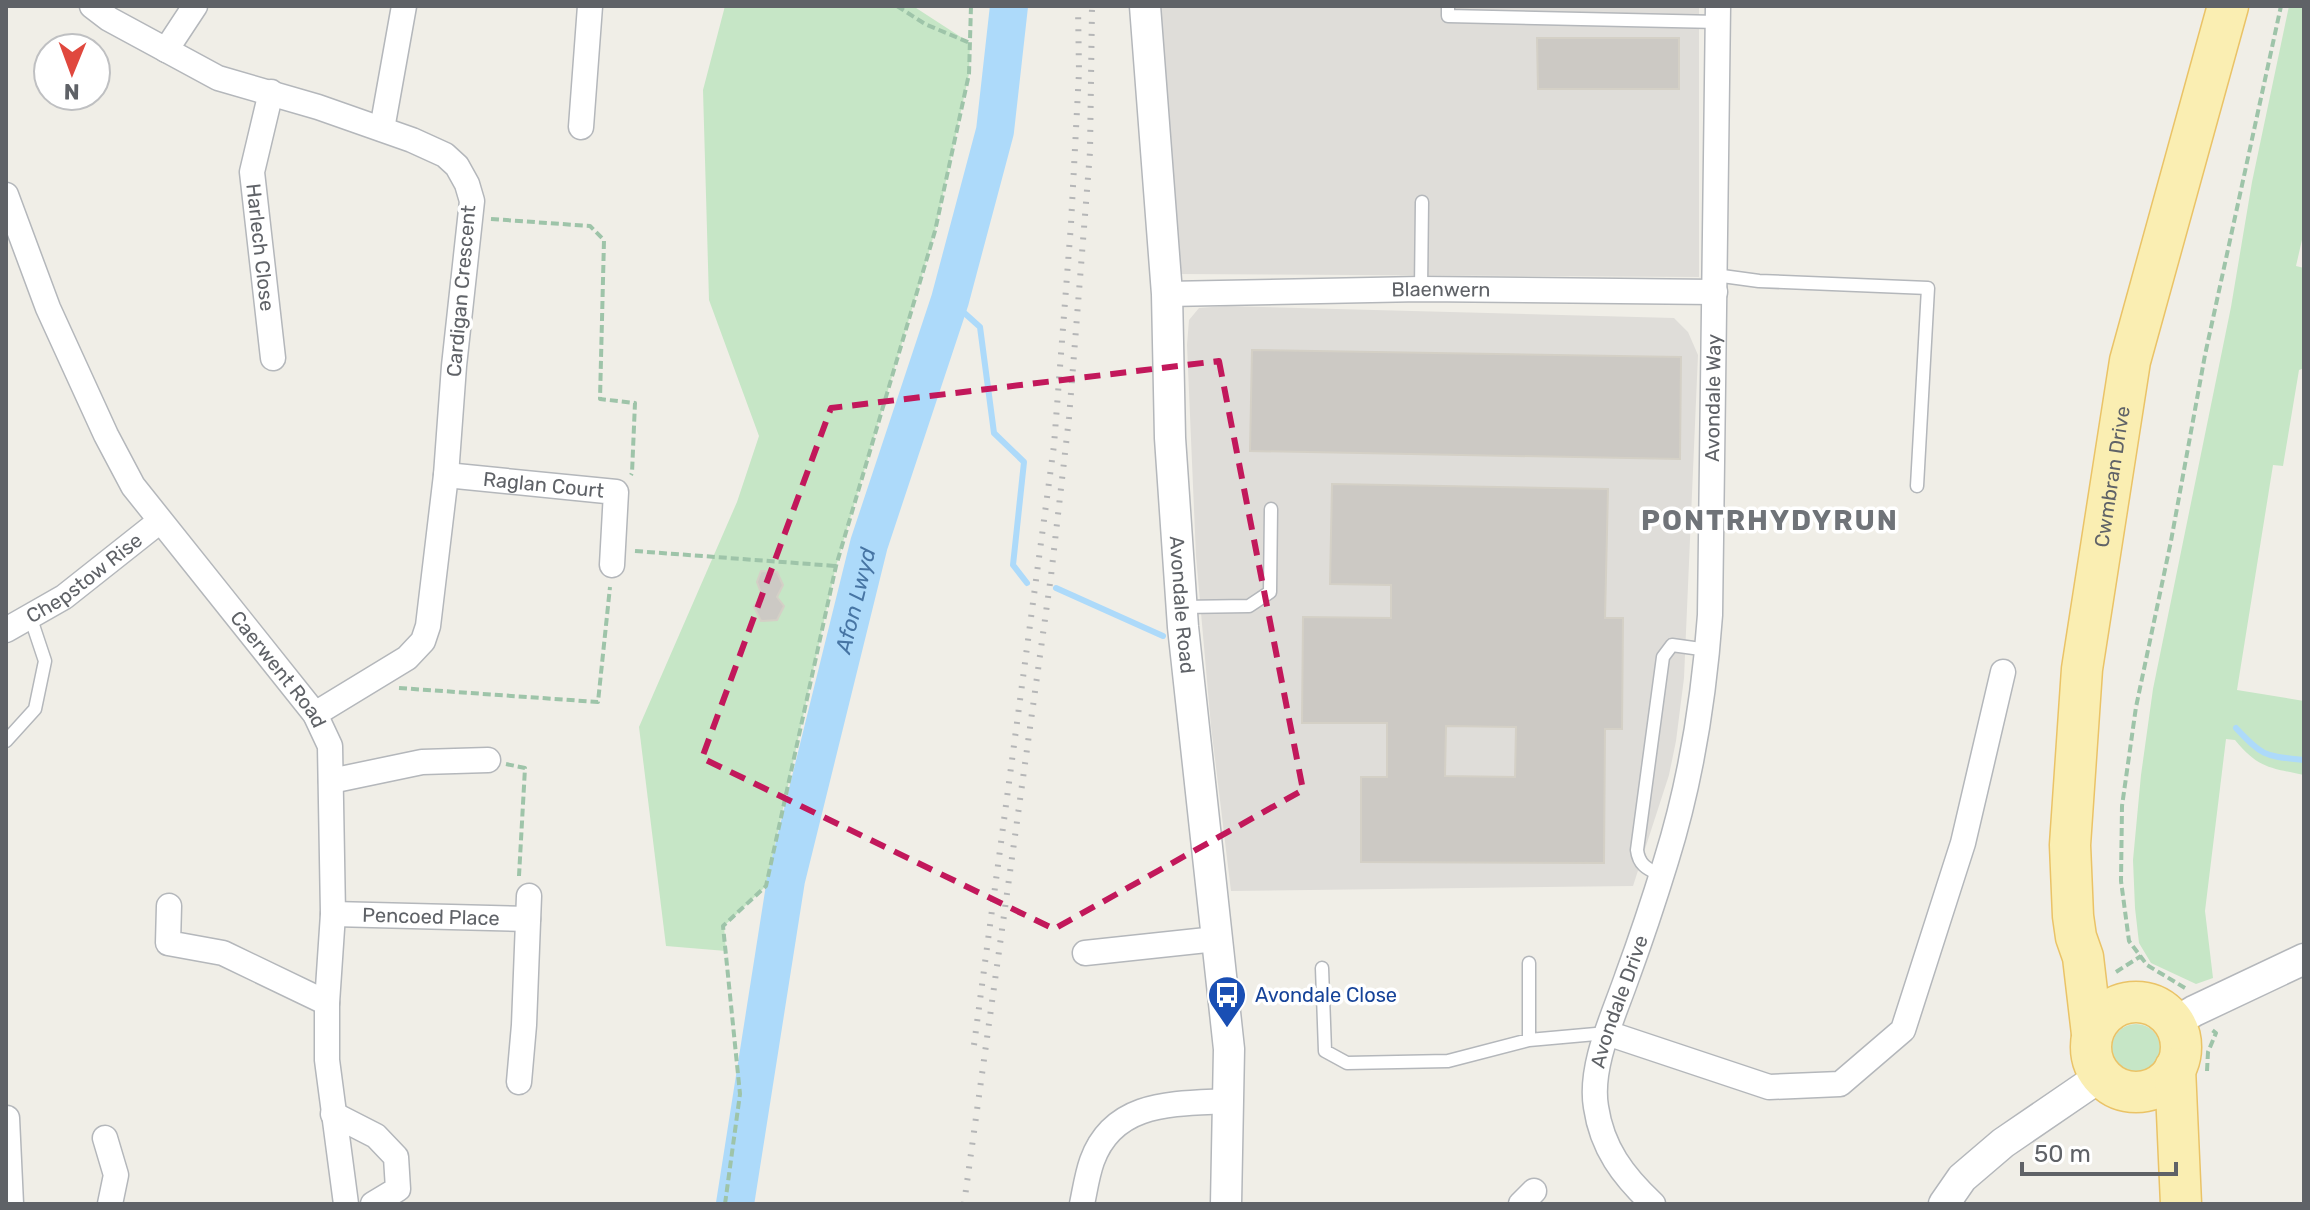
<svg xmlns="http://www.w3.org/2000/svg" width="2310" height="1210" font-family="Rubik,sans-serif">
<rect width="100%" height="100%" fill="#f0eee7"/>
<path fill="#dfddd9" d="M 1154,6 L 1699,6 L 1699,277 L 1178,274 Z
M 1226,306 L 1674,318 L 1688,332 L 1698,355 L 1684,678 L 1676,741 L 1669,775 L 1633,886 L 1231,891 L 1211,726 L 1196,556 L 1187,345 L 1189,320 L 1199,308 Z"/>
<path fill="#c6e6c6" d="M 725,6 L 913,6 L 970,43 L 969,74 L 935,231 L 836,566 L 766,886 L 724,926 L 726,951 L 666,946 L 639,727 L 737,502 L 759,436 L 709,300 L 703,90 Z
M 2289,6 L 2304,6 L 2304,231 L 2296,266 L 2304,268 L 2304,368 L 2299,370 L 2283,466 L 2273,465 L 2237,690 L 2304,701 L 2304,775 C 2270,768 2258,768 2235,740 L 2226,739 L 2205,911 L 2213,978 L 2196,984 L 2151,963 L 2139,943 L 2135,908 L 2133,860 L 2141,775 L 2153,689 L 2231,307 L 2252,182 Z
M2112 1048a24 24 0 1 1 48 0a24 24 0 1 1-48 0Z"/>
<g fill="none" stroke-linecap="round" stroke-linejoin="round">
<path stroke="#addafa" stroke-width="6" d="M 950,300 L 980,327 L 994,433 L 1024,462 L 1013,565 L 1027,583
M 1056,588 L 1163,636
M 2236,728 C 2263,757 2265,756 2304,760"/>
<path stroke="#addafa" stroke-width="38" id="s1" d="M 735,1204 L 786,880 L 869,544 L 950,300 L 995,131 L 1009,6"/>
</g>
<path fill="#ccc9c4" stroke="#d4d0c6" stroke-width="2" fill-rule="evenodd" d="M 1537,38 L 1679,38 L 1679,89 L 1538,89 Z
M 1252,350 L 1681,357 L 1680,459 L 1250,451 Z
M 1332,484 L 1608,489 L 1605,618 L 1623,618 L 1622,729 L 1605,729 L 1604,863 L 1361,862 L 1361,777 L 1387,777 L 1387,723 L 1302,723 L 1303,617 L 1391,618 L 1391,585 L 1330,584 ZM 1446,726 L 1516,727 L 1515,777 L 1445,776 Z
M 761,571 L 777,572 L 783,585 L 777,597 L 784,606 L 777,620 L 761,621 L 754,607 L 761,593 L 757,582 Z"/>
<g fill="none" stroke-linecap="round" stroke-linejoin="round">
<defs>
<path id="service" d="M 1448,6 L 1448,16 L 1718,22
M 1715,275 L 1759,281 L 1928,288 L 1917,486
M 1421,289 L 1422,202
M 1182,607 L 1249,606 L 1270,592 L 1271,509
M 6,741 L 35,709 L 45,661 L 30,616
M 1662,876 C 1648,869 1639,866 1637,850 L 1663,657 L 1672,645 L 1708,650
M 1529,963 L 1529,1040 L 1607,1033
M 1322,968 L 1325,1051 L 1347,1063 L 1448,1061 L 1529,1040"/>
<g id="minor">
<path d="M 92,6 L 109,19 L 218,78 L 318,107 L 412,140 L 445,155 L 457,166 L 467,184 L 472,201 L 454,366 L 446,475 L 428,626 L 423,641 L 407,658 L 315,714"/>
<path d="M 166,50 L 195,6"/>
<path id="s2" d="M 271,92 L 252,172 L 273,358"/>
<path d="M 581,127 L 590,6"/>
<path d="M 382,129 L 404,6"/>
<path id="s3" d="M 6,195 L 48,308 L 106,435 L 133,486 L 315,714 L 330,746 L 333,914 L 327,1003 L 327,1060 L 346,1204"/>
<path id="s4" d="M 1167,294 L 1421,289 L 1715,292"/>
<path id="s5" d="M 446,475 L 616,492 L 612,565"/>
<path id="s6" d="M 6,630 L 64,597 L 160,521"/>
<path d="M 331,781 L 422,762 L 488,760"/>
<path d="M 169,906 L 168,943 L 223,953 L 327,1003"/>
<path id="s7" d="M 333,914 L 528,919"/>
<path d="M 1085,953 L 1216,939"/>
<path d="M 1607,1033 L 1769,1087 L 1840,1084 L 1903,1030 L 1963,843 L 2003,672"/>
<path d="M 519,1082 L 524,1025 L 529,896"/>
<path d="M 333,1114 L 376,1136 L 396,1157 L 398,1189 L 373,1204"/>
<path d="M 7,1118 L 11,1204"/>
<path d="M 105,1138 L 116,1175 L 110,1204"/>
<path d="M 1082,1204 C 1085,1190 1087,1175 1092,1161 C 1114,1100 1175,1104 1229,1101"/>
<path d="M 1521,1204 L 1534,1191"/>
<path id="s8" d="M 1653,1204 C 1623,1176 1602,1148 1596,1107 C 1589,1066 1614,1015 1627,977 C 1641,939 1654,900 1666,861 C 1691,781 1704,699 1710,615 L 1718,6"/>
</g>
<g id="tertiary">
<path id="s9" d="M 1145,6 L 1167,294 L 1170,438 L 1183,627 L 1229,1049 L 1226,1204"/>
<path d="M 2174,1023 L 2194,1011 L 2304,959"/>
<path d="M 1944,1204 L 1962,1178 L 2003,1143 L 2101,1076"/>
</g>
<g id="primary">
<circle cx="2136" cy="1047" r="45"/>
<path id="s10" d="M 2092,1034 L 2083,957 L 2076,937 L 2073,916 L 2070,845 L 2082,669 L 2130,361 L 2228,6"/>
<path d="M 2175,1068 L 2181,1204"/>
</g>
</defs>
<use href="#service" stroke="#b4b7bb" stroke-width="15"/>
<use href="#minor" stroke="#b4b7bb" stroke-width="27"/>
<use href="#tertiary" stroke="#b4b7bb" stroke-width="33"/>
<use href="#primary" stroke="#eac367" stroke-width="43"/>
<path stroke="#9ec4a9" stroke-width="4" stroke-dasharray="8 4" stroke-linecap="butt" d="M 897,6 L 925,24 L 970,43
M 491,219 L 590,226 L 604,240 L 600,399 L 635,403 L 632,473 L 631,475
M 635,551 L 836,566
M 399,688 L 598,702 L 610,587
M 506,764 L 525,768 L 519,876
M 2116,972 L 2141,956
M 2185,988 L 2147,965 L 2129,941 L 2121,881 L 2122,806 L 2136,707 L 2171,541 L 2205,355 L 2281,6
M 2207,1071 L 2208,1052 L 2216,1033 L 2212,1030
M 725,1204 L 740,1094 L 723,926 L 766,886 L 836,566 L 935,231 L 969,74 L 971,6"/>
<use href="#service" stroke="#fff" stroke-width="12"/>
<use href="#minor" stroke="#fff" stroke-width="24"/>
<use href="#tertiary" stroke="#fff" stroke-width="30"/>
<use href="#primary" stroke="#faeeb2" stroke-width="40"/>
<path stroke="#b5b6b7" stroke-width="6" stroke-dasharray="2 10" stroke-linecap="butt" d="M 974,1045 L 1054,445 L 1071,224 L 1079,72 L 1078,6
M 964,1204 L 1051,576 L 1069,418 L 1090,152 L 1092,6"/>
</g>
<path fill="none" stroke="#c2185b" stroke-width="6" stroke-dasharray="16 10" stroke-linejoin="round" d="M 1219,361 L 1303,790 L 1054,929 L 702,758 L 831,408 Z"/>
<defs>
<symbol id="bus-pin" viewBox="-11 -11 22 30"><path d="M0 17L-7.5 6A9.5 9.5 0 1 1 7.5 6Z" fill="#1a4fb4" stroke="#fff"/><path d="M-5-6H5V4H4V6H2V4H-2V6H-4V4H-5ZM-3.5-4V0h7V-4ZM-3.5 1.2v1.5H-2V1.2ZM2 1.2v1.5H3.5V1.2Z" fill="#fff"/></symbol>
</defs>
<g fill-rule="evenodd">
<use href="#bus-pin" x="1205" y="973" width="44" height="60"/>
</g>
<g text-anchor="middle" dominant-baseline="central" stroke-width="7" stroke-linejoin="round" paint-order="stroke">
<g font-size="20" fill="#5f6267" stroke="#fff">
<text stroke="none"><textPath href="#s2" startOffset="158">Harlech Close</textPath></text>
<text stroke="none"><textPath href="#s4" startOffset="274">Blaenwern</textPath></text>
<text transform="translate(461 291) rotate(-85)">Cardigan Crescent</text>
<text stroke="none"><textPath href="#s8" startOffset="840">Avondale Way</textPath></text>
<text stroke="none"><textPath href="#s10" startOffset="562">Cwmbran Drive</textPath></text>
<text stroke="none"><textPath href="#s5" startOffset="98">Raglan Court</textPath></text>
<text stroke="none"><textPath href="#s6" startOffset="94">Chepstow Rise</textPath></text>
<text stroke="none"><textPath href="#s9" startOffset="600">Avondale Road</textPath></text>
<text stroke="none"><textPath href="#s3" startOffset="552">Caerwent Road</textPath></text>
<text stroke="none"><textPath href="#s7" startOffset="98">Pencoed Place</textPath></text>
<text stroke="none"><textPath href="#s8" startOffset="224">Avondale Drive</textPath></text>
</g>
<g font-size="20" fill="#164399" stroke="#fff" text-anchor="start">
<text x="1255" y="995">Avondale Close</text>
</g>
<g font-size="22" font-style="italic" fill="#4775a4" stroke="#fff">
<text stroke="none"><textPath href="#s1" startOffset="616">Afon Lwyd</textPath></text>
</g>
<g font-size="28" font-weight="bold" letter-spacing="2" fill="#707479" stroke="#fff">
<text x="1770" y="520">PONTRHYDYRUN</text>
</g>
</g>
<rect width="2310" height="1210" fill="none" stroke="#5f6267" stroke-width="16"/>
<g transform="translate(72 72) rotate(181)"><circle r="38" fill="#ffffff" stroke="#bfc0c2" stroke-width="2"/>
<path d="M0-6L14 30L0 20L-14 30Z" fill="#e0483e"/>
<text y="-12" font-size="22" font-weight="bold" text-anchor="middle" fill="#5f6267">N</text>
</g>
<path d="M2022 1162v12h154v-12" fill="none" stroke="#5f6267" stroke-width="4"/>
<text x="2034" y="1162" font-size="24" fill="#5f6267" stroke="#ffffff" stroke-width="6" paint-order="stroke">50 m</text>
</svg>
